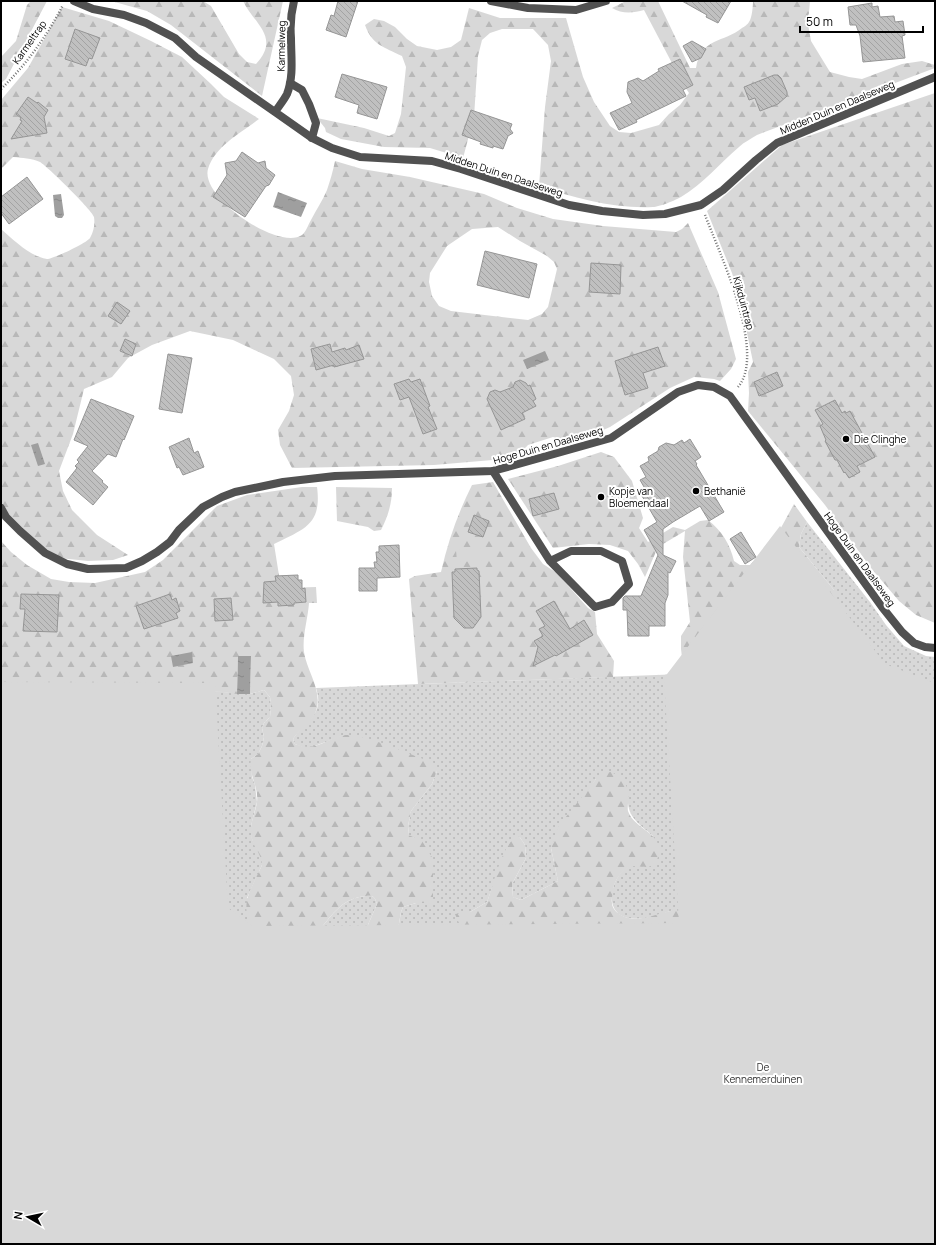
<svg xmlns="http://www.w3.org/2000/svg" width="936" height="1245" font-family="Manrope,sans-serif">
<defs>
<pattern id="grass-dots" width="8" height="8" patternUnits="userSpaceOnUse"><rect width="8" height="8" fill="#d8d8d8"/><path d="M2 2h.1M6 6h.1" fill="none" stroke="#b8b8b8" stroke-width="1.8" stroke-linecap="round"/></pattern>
<pattern id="forest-firs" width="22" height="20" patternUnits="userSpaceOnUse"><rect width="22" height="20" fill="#d8d8d8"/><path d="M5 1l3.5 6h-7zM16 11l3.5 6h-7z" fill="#b8b8b8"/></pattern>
<pattern id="water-ripples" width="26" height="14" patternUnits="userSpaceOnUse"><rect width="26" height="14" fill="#9f9f9f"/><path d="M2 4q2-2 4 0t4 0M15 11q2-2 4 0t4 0" fill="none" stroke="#878787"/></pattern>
<pattern id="building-back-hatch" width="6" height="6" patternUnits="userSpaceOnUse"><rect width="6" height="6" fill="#c0c0c0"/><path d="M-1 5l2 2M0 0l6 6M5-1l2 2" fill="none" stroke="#a3a3a3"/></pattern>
</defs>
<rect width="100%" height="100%" fill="#fff"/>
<path fill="url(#grass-dots)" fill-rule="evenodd" d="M 807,522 L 870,602 L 886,625 L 904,646 L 926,656 L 935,657 L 935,1125 L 341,1052 L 1,689 L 223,692 L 250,694 L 264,690 L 270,697 L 271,705 L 270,717 L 264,723 L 262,728 L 264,737 L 262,746 L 258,754 L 251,759 L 252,777 L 255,785 L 257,802 L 251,826 L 252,839 L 262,859 L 262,865 L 247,898 L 322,927 C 335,911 344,898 366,896 C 373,895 375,897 377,904 L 361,941 L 397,935 L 401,912 L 403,907 L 416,903 L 433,903 L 415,838 L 409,835 L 408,826 L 411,811 L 432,784 L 437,771 L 345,735 L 309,748 L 302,747 L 295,744 L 293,739 C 305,720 325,716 316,688 L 682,674 L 834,590 L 799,547 L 801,534 ZM 596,779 L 628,803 C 629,819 642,826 653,836 L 646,867 C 640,866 633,865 628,867 C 612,876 604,907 622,916 C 634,923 661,915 673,910 L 468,984 L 459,932 L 459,923 L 470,912 L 487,902 L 492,888 L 519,836 L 525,845 L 526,858 L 512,884 L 513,897 L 521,900 L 558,881 L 551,848 Z"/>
<path fill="url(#forest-firs)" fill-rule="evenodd" d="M 31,1 L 47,1 L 6,79 L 1,83 L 1,57 L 16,41 L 27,5 Z
M 111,1 L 203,1 L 211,6 L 239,54 L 247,62 L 256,64 C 281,37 254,24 243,1 L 283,1 L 262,96 L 171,25 L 147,11 Z
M 626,1 L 658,1 L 690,68 L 696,68 C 701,37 724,43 742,28 C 744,27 748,24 749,22 C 752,18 753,6 753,1 L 810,1 L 808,24 L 811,41 L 830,72 L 849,77 L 862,79 L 902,64 L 922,61 L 935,65 L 935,68 L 757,135 C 751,139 744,142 739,147 C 720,163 703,184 681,197 C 676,200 659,207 653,207 C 615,209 574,198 539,186 L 545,107 L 551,61 L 548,45 L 533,29 L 502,29 L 490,33 L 482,40 L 478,56 L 474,117 L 463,158 L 430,148 L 384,147 L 341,139 L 326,132 L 325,128 L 317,118 L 364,128 L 389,136 L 395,133 L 401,114 L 406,67 L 402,56 C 384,47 372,45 365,25 L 374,19 L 384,21 L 395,27 L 407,39 L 417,46 L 437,50 L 451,47 L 461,40 L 469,8 L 500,18 L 566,18 L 583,77 L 594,102 L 610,126 L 619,132 L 631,133 L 659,125 L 669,114 L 680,105 L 689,93 L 683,84 L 644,10 C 633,13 622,14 612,8 Z
M 62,7 L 109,21 L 151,41 L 182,57 L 211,84 L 224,97 L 259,119 C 241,133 215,146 208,169 C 200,197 278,251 302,235 C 306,232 308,225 311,220 C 316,210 323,200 327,190 C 330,181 333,171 335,161 L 362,169 L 410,177 L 484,194 L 517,208 L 553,219 L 603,226 L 676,232 L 682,229 L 688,223 L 718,292 L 736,359 L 731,369 L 720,381 L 714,379 L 694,377 L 670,388 L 610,427 L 574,443 L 553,437 L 528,445 L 516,458 L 434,465 L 292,468 L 280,445 L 278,430 L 289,411 L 294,395 L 291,376 L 274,359 L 233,340 L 190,331 L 152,345 L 128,358 L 112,377 L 84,389 L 73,434 L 59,471 L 63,491 L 72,510 L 97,535 L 128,555 L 113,560 L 88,561 L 59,558 L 28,536 L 1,507 L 1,229 C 14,240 29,256 47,259 C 53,259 87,243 90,238 C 94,231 95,224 94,217 C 93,211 48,167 40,162 C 32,158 22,158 13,157 L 1,169 L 1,100 L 28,68 ZM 498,227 L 520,241 L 547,256 L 554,262 L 557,269 L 548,307 L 542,314 L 528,320 L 451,311 L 439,306 L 432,296 L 429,282 L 430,273 L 447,246 L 472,229 Z
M 935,93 L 935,623 L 916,615 L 899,601 L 871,568 L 825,505 L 748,411 L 749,393 L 748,372 L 753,362 L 740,299 L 732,273 L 707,211 L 782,145 Z
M 601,452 L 614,457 L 632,481 L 643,518 L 639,528 L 648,542 L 673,527 L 685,530 L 700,521 L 708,520 C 722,531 730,544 734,561 L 740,565 L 750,565 L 777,535 L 794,504 L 807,522 L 801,534 L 799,547 L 834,590 L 839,604 L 686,690 L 681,649 L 681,636 L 690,622 L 683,557 L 685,531 L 658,547 L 645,577 L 638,564 L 628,551 L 610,545 L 589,544 L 553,548 L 508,479 L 558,466 Z
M 493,482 L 531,548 L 543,564 L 557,573 L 588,608 L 595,612 L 597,634 L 614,661 L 613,677 L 418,684 L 409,579 L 415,576 L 441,572 C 448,541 458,513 472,485 Z
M 302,487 L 317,487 C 322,525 304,529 274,544 L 281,588 L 316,587 L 317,603 L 309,603 C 308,618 302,637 304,652 C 307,672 323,691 316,711 C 313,722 299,729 293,739 L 295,744 C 315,753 327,738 345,735 C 364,733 414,756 434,763 L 437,771 L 432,784 L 411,811 L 408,826 L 409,835 L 422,841 L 433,859 L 433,903 L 416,903 L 403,907 L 401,912 L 397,935 L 361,941 L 377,904 C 375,897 373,895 366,896 C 344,898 335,911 322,927 L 252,933 C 240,901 249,894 262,865 C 262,855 254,848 252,839 C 248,826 255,815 257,802 C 259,787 248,774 251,759 L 258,754 L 262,746 L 264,737 L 262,728 L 264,723 L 270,717 L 271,705 L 270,697 L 264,690 L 250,694 L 251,656 L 238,656 L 237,694 L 223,692 L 1,689 L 1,541 L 11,552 L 27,565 L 51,579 L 69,582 L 95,583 L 145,572 L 163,560 L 217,506 L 247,495 Z
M 336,487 L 392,488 C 392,504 388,516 381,530 L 374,531 L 368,527 L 337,521 Z
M 611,772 C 621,776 628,785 629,795 C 629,800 627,806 628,811 C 635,832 671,833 655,864 C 652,865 649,867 646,867 C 642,867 638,866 633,866 C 623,868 614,880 613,891 C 613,894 611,899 612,903 C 612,907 615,911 618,913 C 637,928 661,909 680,911 L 687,923 L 459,932 L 459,923 L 455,914 L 470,912 L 487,902 C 493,887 503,839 519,836 L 525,845 L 526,858 L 512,884 L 513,897 L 521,900 L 558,881 L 551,848 L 558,827 L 596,779 L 603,773 Z"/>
<path fill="#d8d8d8" d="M 780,526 L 885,664 L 932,682 L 935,682 L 935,1244 L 1,1244 L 1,682 L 215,683 L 228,908 L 253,926 L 679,923 L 664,678 Z
M 491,548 L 492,560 L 457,562 L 456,550 Z"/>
<path fill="url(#water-ripples)" d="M 278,192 L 307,203 L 301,217 L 273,207 Z
M 61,194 L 64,215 L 62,218 L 58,218 L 55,216 L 53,195 Z
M 545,351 L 549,360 L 527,369 L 523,360 Z
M 38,443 L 45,464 L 38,466 L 31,445 Z
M 192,652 L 193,663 L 173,667 L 171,656 Z
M 238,656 L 251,656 L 250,694 L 237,694 Z"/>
<path fill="url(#building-back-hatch)" stroke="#959595" d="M 338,1 L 358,1 L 346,37 L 326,30 L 331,15 L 334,16 Z
M 682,1 L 731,1 L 718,23 L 706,17 L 707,15 Z
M 872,3 L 872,7 L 878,6 L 880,17 L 894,16 L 895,22 L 903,21 L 905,35 L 902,36 L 905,58 L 863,62 L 860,36 L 856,25 L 850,25 L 848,7 Z
M 75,29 L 100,38 L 92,59 L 89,58 L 86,66 L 65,59 Z
M 692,41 L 706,49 L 701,58 L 692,62 L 683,46 Z
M 680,59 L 693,85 L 683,90 L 686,96 L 636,120 L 637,122 L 619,130 L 610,113 L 632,103 L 627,92 L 628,82 L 638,78 L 643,81 L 659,71 L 658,69 Z
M 342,74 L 387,87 L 377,119 L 357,113 L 359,105 L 335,97 Z
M 774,75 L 778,75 L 781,78 L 787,92 L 787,96 L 778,104 L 760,111 L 755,98 L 749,100 L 744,87 Z
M 28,97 L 37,103 L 38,102 L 48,110 L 44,117 L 47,133 L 11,139 L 22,121 L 20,120 L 21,118 L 16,114 Z
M 471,110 L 512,124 L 510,129 L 513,133 L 508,136 L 503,149 L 493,146 L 493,148 L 480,144 L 481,142 L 462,135 Z
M 242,152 L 258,163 L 265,161 L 266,168 L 275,175 L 269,185 L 266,186 L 245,217 L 213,197 L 227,175 L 225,163 L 236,161 Z
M 27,177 L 43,199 L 9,224 L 1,213 L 1,197 Z
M 485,251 L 537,264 L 529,298 L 477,285 Z
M 591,263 L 621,265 L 620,294 L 589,292 Z
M 117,302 L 130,311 L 121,324 L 108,316 Z
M 125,339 L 136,344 L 132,356 L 120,351 Z
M 330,344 L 332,352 L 345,348 L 346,350 L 359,345 L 364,359 L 334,367 L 334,365 L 316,370 L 311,349 Z
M 658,347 L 665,366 L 643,373 L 648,388 L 625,395 L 615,361 Z
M 168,354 L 192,358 L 182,413 L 159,409 Z
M 777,372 L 783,386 L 759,396 L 754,382 Z
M 409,379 L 411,382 L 420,379 L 430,406 L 428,407 L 437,429 L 423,434 L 409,397 L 400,400 L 394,384 Z
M 520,380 L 526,383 L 528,386 L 530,385 L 536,399 L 533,401 L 536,406 L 522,413 L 525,419 L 501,430 L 487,399 L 490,392 L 495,390 L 500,392 L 513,387 L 515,382 Z
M 91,399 L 134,416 L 124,440 L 123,439 L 116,457 L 108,454 L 92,471 L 103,481 L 102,482 L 108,487 L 93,505 L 66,482 L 77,468 L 75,466 L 79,462 L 77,460 L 88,446 L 74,440 Z
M 835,400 L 842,413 L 845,411 L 846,413 L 850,411 L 875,457 L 857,466 L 860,472 L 849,478 L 845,472 L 844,473 L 837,460 L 835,460 L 825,441 L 826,440 L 820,426 L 823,424 L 815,410 Z
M 189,438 L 194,453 L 198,451 L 204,467 L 183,475 L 179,467 L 177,468 L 169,447 Z
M 690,439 L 701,457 L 695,461 L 697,464 L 696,465 L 724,512 L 709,521 L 700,506 L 673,522 L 663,529 L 663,555 L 676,561 L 670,573 L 668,572 L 668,595 L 665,603 L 665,626 L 649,626 L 649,636 L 628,636 L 627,610 L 623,610 L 623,598 L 625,596 L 641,596 L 658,555 L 644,530 L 657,522 L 642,496 L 647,492 L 640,480 L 646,477 L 640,466 L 649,461 L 648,457 L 658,451 L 659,447 L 666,443 L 674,445 L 682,440 L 684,443 Z
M 554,493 L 559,509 L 533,516 L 529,499 Z
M 474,515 L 489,521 L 483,537 L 468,532 Z
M 741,532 L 756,557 L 745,564 L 730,539 Z
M 399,545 L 400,577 L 377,578 L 377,591 L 359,591 L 359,568 L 375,568 L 374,562 L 377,562 L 376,552 L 379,552 L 379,546 Z
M 477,568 L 477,570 L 479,571 L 481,617 L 473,628 L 464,628 L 454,618 L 452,572 L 455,572 L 455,569 Z
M 298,575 L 298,580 L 302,580 L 302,589 L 305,588 L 306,602 L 294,603 L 294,605 L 278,606 L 278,602 L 263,603 L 264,582 L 276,581 L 275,576 Z
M 21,594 L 59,595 L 57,632 L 23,631 L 25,609 L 20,609 Z
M 170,594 L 172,600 L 176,598 L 180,611 L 176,613 L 178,618 L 144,629 L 136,606 Z
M 231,598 L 233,620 L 215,621 L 214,599 Z
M 554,601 L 570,629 L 584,620 L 593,635 L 556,656 L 555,655 L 533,666 L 538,647 L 534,641 L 543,636 L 539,629 L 545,626 L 536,611 Z"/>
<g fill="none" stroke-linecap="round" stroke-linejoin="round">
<path stroke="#737373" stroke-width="2.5" stroke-dasharray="1 2" stroke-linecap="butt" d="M 1,89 C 26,65 47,36 63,5
M 705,215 C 719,252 767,353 738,387"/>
<path stroke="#515151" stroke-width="8" d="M 290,83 L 302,90 L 309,104 L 316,123 L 312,138
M 493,471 L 550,561 L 595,607 L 612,602 L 629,584 L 622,561 L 601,551 L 571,551 L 550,561"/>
<path stroke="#515151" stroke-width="8" d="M 74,1 L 93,9 L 124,15 L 146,23 L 175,38 L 196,57 L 275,112 L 312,138 L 332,148 L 360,157 L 432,161 L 461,169 L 569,205 L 602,211 L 643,215 L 665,214 L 701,205 L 723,190 L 756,160 L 777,143 L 935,77
M 491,1 L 528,8 L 576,10 L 606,1
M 275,112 C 279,106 284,100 287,94 C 294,76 291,57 291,38 C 290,26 291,13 294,1
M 1,508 L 6,517 L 20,531 L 45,553 L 67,564 L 88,569 L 126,568 L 142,561 L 157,552 L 170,542 L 179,530 L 203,507 L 222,497 L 235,492 L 283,482 L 335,476 L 493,471 L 611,438 L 678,392 L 698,385 L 714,387 L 730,396 L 882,607 L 902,632 L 914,643 L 925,647 L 935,648"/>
</g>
<g fill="#000" stroke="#fff" stroke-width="1.5">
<circle cx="846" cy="439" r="4"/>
<circle cx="696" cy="491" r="4"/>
<circle cx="601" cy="497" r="4"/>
</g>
<g text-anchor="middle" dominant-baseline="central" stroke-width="4" stroke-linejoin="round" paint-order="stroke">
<g font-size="10" fill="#000" stroke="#fff">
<text transform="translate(29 42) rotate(-55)">Karmeltrap</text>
<text transform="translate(281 46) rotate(-89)">Karmelweg</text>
<text transform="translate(837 107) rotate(-23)">Midden Duin en Daalseweg</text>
<text transform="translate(504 174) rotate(18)">Midden Duin en Daalseweg</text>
<text transform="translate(744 303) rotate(75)">Kijkduintrap</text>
<text transform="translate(548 445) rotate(-16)">Hoge Duin en Daalseweg</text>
<text transform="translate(860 559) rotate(54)">Hoge Duin en Daalseweg</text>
</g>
<g font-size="10" fill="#000" stroke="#fff" text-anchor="start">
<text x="854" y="439">Die Clinghe</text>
<text x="609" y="491">Kopje van<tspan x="609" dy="12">Bloemendaal</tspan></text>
<text x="704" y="491">Bethanië</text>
</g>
<g font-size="10" fill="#2f2f2f" stroke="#fff">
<text x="763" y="1067">De<tspan x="763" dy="12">Kennemerduinen</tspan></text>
</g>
</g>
<rect width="936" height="1245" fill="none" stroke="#000000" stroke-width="4"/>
<g transform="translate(28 1217) rotate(279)" stroke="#ffffff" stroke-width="3" paint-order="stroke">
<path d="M0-3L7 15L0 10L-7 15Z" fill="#000000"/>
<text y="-6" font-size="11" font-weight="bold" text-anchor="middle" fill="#000000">N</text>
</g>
<path d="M800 26v6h123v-6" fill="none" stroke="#000000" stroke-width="2"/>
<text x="806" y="26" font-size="12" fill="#000000" stroke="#ffffff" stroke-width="3" paint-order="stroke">50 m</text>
</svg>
